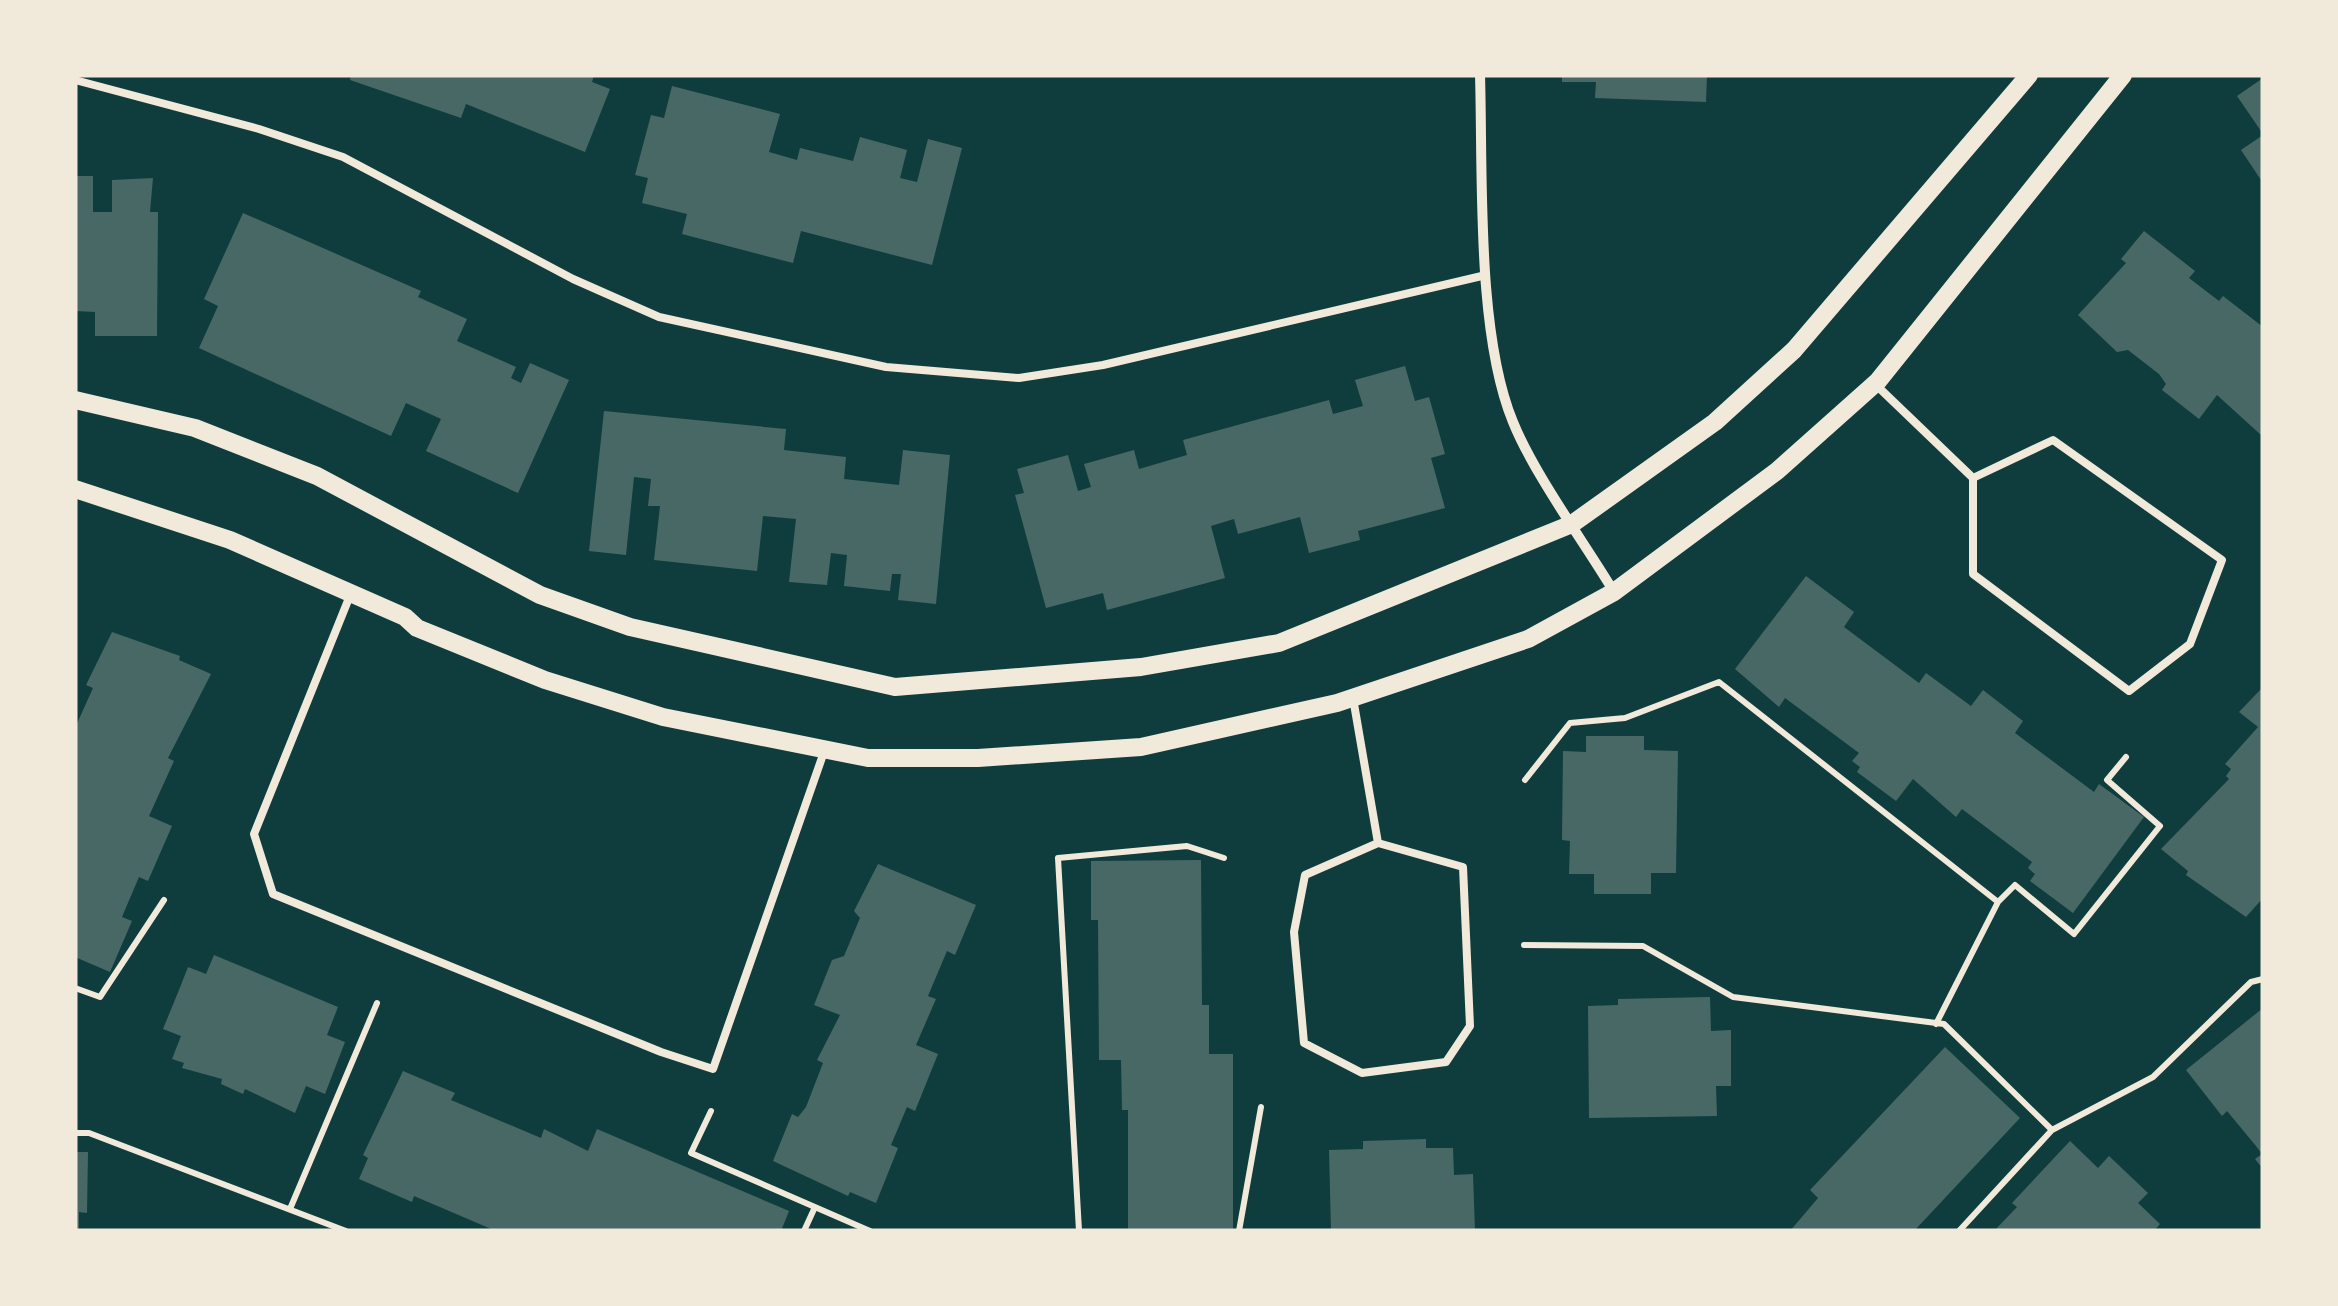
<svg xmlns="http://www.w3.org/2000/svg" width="2338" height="1306" font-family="'PT Sans',sans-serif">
<rect width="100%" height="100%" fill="#0f3d3e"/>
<path fill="#486865" d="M 351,75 L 594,75 L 592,82 L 610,89 L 585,152 L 466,104 L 461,118 L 350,80 Z
M 1562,75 L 1707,75 L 1706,102 L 1595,98 L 1596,82 L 1562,82 Z
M 2263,78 L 2263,134 L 2237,96 Z
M 672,86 L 780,114 L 769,152 L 797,160 L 800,148 L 853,161 L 860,137 L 907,150 L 900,178 L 917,182 L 928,139 L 962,148 L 932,265 L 801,231 L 793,263 L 682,234 L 687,214 L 642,203 L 648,178 L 635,175 L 651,115 L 664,118 Z
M 2263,135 L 2263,179 L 2261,180 L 2241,150 Z
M 75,176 L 93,176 L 93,212 L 112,212 L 112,180 L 153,178 L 150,212 L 158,212 L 157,336 L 95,336 L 95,312 L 75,311 Z
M 243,213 L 421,291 L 418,297 L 467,319 L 457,341 L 516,367 L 511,378 L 521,383 L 530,363 L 569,380 L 518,493 L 426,451 L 441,419 L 406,403 L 391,436 L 199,348 L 218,306 L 204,299 Z
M 2144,231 L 2195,271 L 2189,278 L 2219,301 L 2223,296 L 2263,327 L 2261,435 L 2217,395 L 2199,419 L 2162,390 L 2166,384 L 2159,374 L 2128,350 L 2117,352 L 2078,315 L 2126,263 L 2121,259 Z
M 1405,366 L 1415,401 L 1429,397 L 1445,454 L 1431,458 L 1445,508 L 1358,531 L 1360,540 L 1309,553 L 1300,517 L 1238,534 L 1234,519 L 1211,526 L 1225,578 L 1107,610 L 1103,593 L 1046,608 L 1015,495 L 1024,493 L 1017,469 L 1068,455 L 1078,491 L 1091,487 L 1084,464 L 1134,450 L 1139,469 L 1187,455 L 1183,440 L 1329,400 L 1333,414 L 1363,406 L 1355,380 Z
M 604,411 L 786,429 L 784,450 L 846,457 L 844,479 L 899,485 L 903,450 L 950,455 L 936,604 L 898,600 L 901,574 L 892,574 L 890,591 L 844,586 L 847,555 L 831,553 L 827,585 L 789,582 L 796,519 L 763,516 L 757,571 L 654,560 L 660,506 L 648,506 L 651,479 L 634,477 L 626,555 L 589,551 Z
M 1806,576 L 1854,612 L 1844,627 L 1919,683 L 1926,673 L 1971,706 L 1983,690 L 2023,721 L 2015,733 L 2094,792 L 2099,784 L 2144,817 L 2073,913 L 2030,881 L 2035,874 L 2028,868 L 2032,862 L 1962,809 L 1956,817 L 1913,779 L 1896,801 L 1857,772 L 1860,767 L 1852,761 L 1859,753 L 1785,698 L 1779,707 L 1735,669 Z
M 112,632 L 180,656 L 179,660 L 211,674 L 168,758 L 174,761 L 149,816 L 172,826 L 148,881 L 139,877 L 122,917 L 132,921 L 110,972 L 75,957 L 75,728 L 93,688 L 86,685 Z
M 2263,687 L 2263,898 L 2246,917 L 2186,875 L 2188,871 L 2161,849 L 2229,779 L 2226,776 L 2231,769 L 2225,764 L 2258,727 L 2239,712 Z
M 1586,736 L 1644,736 L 1644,750 L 1678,751 L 1676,873 L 1651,873 L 1651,894 L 1594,894 L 1594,874 L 1569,874 L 1570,841 L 1562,840 L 1563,751 L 1586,752 Z
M 1201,860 L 1202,1005 L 1209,1005 L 1209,1054 L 1233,1054 L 1233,1231 L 1128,1231 L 1128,1110 L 1122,1110 L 1121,1060 L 1099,1060 L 1098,920 L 1091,920 L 1091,861 Z
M 878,864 L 976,905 L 955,955 L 947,951 L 928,996 L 936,999 L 916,1045 L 938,1054 L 915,1111 L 907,1107 L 891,1145 L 898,1148 L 876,1203 L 850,1192 L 848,1196 L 773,1161 L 792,1114 L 798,1117 L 806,1107 L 823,1063 L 817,1060 L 840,1015 L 814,1005 L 832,960 L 844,956 L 860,918 L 854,911 Z
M 214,955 L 338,1007 L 327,1035 L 345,1042 L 325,1094 L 306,1086 L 295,1113 L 245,1089 L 243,1094 L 221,1084 L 222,1079 L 182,1068 L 184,1063 L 172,1059 L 181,1036 L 163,1029 L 179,990 L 188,967 L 206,974 Z
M 1710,997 L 1711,1031 L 1731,1030 L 1731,1086 L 1716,1086 L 1717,1116 L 1589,1118 L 1588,1006 L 1618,1005 L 1618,999 Z
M 2263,1008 L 2263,1169 L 2255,1159 L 2262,1154 L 2256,1146 L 2227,1111 L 2222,1116 L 2186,1070 Z
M 1945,1047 L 2020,1118 L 1914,1231 L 1790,1231 L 1818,1198 L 1810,1190 Z
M 403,1071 L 455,1093 L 451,1100 L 541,1138 L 544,1129 L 588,1151 L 597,1129 L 789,1211 L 781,1231 L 496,1231 L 414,1196 L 412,1202 L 359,1179 L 368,1158 L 363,1155 Z
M 1426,1139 L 1426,1148 L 1453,1148 L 1454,1175 L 1473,1174 L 1475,1231 L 1331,1231 L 1329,1150 L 1363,1149 L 1363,1141 Z
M 2070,1141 L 2098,1168 L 2109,1156 L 2148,1193 L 2138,1203 L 2160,1224 L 2154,1231 L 1994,1231 L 2017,1207 L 2012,1203 Z
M 75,1152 L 88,1152 L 87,1213 L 79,1212 L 79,1231 L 75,1231 Z"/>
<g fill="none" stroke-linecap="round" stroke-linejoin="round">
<path stroke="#f1e9da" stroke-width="6" d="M 1525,780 L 1570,723 L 1625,718 L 1719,682 L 1998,902 L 2015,885 L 2074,934 L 2160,826 L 2107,780 L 2126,757
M 1524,945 L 1643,946 L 1733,997 L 1944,1024 L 2052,1130
M 75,988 L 100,997 L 164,900
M 1936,1024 L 1998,902
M 711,1111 L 691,1153 L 870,1231
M 75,1133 L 89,1133 L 346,1231
M 290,1209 L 377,1003
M 804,1231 L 815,1207
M 1079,1231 L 1058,858 L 1187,846 L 1224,858
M 1239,1231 L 1261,1107
M 1959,1231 L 2052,1130 L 2153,1077 L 2251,982 L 2263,979"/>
<path stroke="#f1e9da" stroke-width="8" d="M 75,80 L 259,129 L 343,157 L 573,279 L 659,317 L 886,367 L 1019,378 L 1103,365 L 1486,275
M 1875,384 L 1973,478 L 2053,440 L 2222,560 L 2190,644 L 2129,691 L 1973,574 L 1973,478
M 351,593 L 254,834 L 273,894 L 661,1052 L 713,1069 L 825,749
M 1353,698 L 1378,843 L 1305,875 L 1294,932 L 1304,1043 L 1362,1073 L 1446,1062 L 1470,1026 L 1463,867 L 1378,843"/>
<path stroke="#f1e9da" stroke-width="10" d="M 1480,75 C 1483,173 1476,333 1513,422 C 1534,474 1584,542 1614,592"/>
<path stroke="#f1e9da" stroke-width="18" d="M 75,400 L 195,428 L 317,476 L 540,595 L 630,627 L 895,687 L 1141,667 L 1279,643 L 1572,524 L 1715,422 L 1794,350 L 2029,75
M 75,489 L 230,540 L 405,617 L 417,628 L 545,680 L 663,717 L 868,758 L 978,758 L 1141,747 L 1337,703 L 1528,639 L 1614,592 L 1777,471 L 1878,381 L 2123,75"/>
</g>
<rect width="2338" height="1306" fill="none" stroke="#f1e9da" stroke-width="155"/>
</svg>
